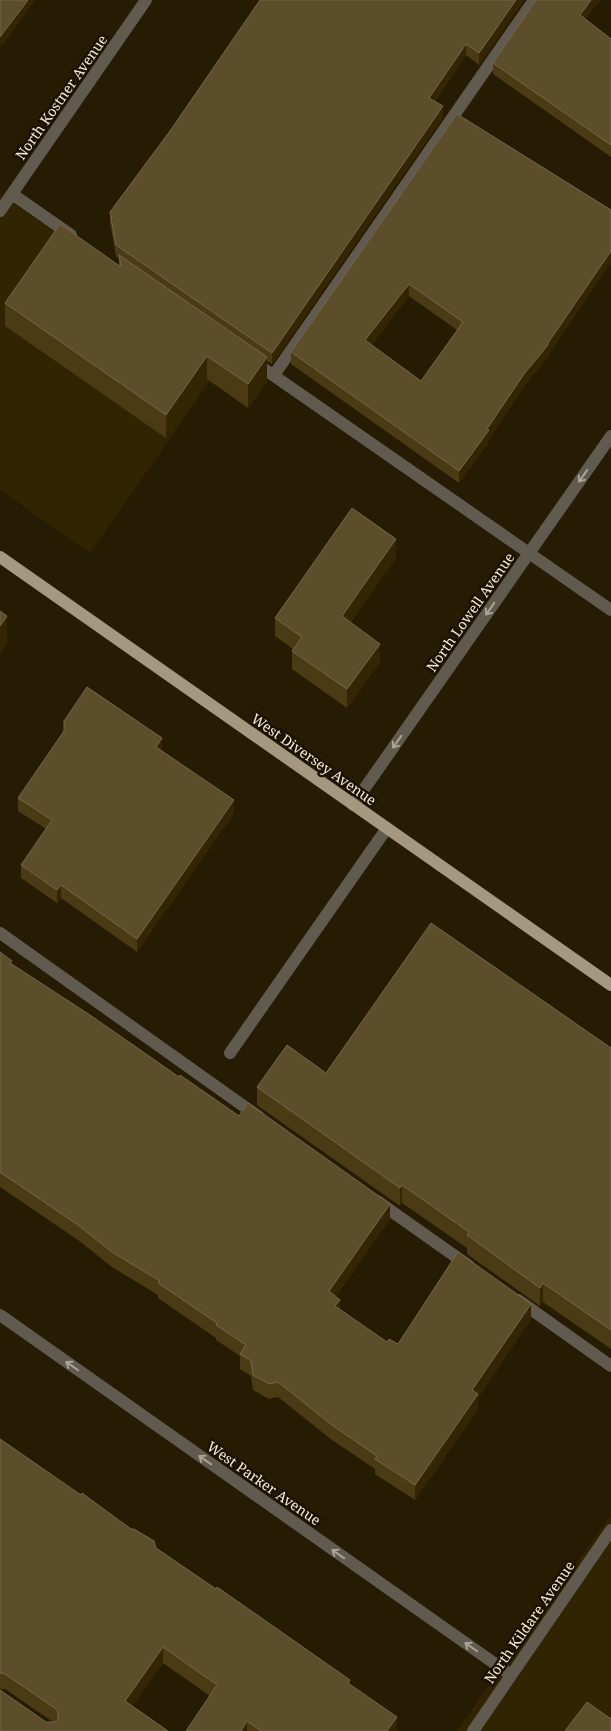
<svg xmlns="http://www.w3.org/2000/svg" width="611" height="1731" font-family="'Noto Serif',serif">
<rect width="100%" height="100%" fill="#261b03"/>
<path fill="#312402" d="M 0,194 L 230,353 L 90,553 L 0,490 Z
M 611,1515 L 611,1731 L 456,1731 Z"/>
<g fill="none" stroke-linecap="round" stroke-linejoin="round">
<path stroke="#605a4f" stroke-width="12" d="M 12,194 L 71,235
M 0,211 L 146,0
M 254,362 L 611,610
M 274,375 L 534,0
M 353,805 L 611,436
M 0,933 L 259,1117
M 230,1053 L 387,828
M 377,1201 L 469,1266
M 518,1300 L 611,1366
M 0,1315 L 511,1675
M 473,1731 L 611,1530"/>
<path stroke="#a49881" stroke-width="12" d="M 0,557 L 611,985"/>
</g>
<path fill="#4b3b15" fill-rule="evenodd" d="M 524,0 L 479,65 L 466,55 L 435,101 L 443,117 L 272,364 L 267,361 L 267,381 L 248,408 L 207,379 L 166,438 L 5,326 L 5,303 L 119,265 L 119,259 L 116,256 L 110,223 L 110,212 Z
M 536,0 L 600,0 L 585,19 L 611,39 L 611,157 L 493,74 L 493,63 Z
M 457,114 L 611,210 L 611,262 L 548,355 L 548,357 L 524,386 L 489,439 L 489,442 L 459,483 L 291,364 L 291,352 ZM 409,296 L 457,330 L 421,381 L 371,345 Z
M 396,558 L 351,622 L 380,662 L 347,708 L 292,669 L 292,651 L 293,649 L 275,636 L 275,618 Z
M 162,751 L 234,813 L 137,952 L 61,898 L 57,903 L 21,878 L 21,865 L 46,829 L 18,811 L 18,798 Z
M 0,952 L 12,964 L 179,1077 L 239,1116 L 390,1219 L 336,1296 L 340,1310 L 387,1342 L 398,1344 L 531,1319 L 478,1398 L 478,1409 L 415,1500 L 375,1474 L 375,1469 L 332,1440 L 278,1397 L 269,1399 L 253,1390 L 251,1376 L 240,1369 L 240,1356 L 216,1340 L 216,1338 L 158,1298 L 158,1295 L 112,1267 L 78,1240 L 0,1187 Z
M 611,1048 L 611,1349 L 543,1302 L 540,1306 L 467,1254 L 467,1248 L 402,1203 L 400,1206 L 257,1105 L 257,1087 L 326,1073 Z
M 0,1439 L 350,1685 L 397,1731 L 186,1731 L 210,1696 L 163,1663 L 132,1706 L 168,1731 L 46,1722 L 53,1722 L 5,1689 L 0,1689 Z"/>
<path fill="#342605" d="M 28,0 L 35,0 L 22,19 L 0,48 L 0,37 Z
M 516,0 L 524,0 L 479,65 L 479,53 Z
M 591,0 L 600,0 L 580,26 L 580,15 Z
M 466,44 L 466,55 L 429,109 L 429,98 Z
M 443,106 L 443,117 L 272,364 L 272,353 Z
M 611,251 L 611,262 L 548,355 L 548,357 L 524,386 L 489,439 L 489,442 L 459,483 L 459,471 L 524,374 L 548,343 Z
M 409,284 L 409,296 L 365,352 L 365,340 Z
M 207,356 L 207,379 L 166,438 L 166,415 Z
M 267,357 L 267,381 L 248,408 L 248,384 Z
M 396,539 L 396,558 L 342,635 L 342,616 Z
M 7,616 L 7,644 L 0,654 L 0,626 Z
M 380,644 L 380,662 L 347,708 L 347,689 Z
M 162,738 L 162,751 L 156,747 Z
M 234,800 L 234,813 L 137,952 L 137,939 Z
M 61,885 L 61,898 L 57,903 L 57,890 Z
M 402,1185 L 402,1203 L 400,1206 L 400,1188 Z
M 390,1204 L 390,1219 L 329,1306 L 329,1291 Z
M 543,1283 L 543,1302 L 540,1306 L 540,1288 Z
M 340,1300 L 340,1315 L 335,1306 Z
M 531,1304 L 531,1319 L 478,1398 L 478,1409 L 415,1500 L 415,1485 L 472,1390 Z
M 163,1647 L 163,1663 L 125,1717 L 125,1701 Z
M 397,1717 L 397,1731 L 387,1731 Z
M 247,1721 L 247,1731 L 241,1731 Z"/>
<path fill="#5d4e2b" stroke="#756747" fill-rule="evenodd" d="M 0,0 L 28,0 L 0,37 Z
M 260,0 L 516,0 L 479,53 L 466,44 L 429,98 L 443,106 L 272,353 L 116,245 L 110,212 L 170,131 Z
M 536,0 L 591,0 L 580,15 L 611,39 L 611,145 L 493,63 Z
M 457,114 L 611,210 L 611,251 L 548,343 L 548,345 L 524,374 L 487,429 L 489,430 L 459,471 L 291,352 ZM 409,284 L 463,322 L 421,381 L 365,340 Z
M 60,224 L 121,267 L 119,255 L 267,357 L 248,384 L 207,356 L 166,415 L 5,303 Z
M 352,508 L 396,539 L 342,616 L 380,644 L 347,689 L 292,651 L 302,637 L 275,618 Z
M 0,611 L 7,616 L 0,626 Z
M 87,687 L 162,738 L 156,747 L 234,800 L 137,939 L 61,885 L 57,890 L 21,865 L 52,820 L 18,798 L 64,731 L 64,721 Z
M 431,923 L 611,1048 L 611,1330 L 543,1283 L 540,1288 L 467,1235 L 469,1232 L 402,1185 L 400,1188 L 257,1087 L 287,1045 L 326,1073 Z
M 0,952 L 12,961 L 10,963 L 90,1015 L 179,1077 L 180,1075 L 239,1116 L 248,1103 L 390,1204 L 329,1291 L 340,1300 L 335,1306 L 387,1342 L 389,1339 L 398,1344 L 458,1252 L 531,1304 L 472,1390 L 478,1394 L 415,1485 L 375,1459 L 377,1456 L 332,1425 L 278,1382 L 269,1384 L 253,1375 L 251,1361 L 240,1354 L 246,1345 L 216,1325 L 217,1323 L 158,1283 L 160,1281 L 112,1252 L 78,1225 L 0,1172 Z
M 0,1439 L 81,1495 L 82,1493 L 131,1529 L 134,1529 L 154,1541 L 156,1548 L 216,1589 L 217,1587 L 350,1680 L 348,1683 L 397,1717 L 387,1731 L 261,1731 L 247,1721 L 241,1731 L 186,1731 L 217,1685 L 163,1647 L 125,1701 L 168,1731 L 0,1731 L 0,1690 L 46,1722 L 55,1722 L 58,1719 L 58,1712 L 56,1709 L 5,1674 L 0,1673 Z
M 587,1702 L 611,1719 L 611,1731 L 565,1731 Z"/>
<defs><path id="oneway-shaft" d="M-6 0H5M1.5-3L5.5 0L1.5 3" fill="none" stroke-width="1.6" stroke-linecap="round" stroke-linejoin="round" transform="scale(1.25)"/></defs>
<g stroke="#aaa496">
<use href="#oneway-shaft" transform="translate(583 476) rotate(125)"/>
<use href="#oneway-shaft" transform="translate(490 609) rotate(125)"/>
<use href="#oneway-shaft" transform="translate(397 742) rotate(125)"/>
<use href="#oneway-shaft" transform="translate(72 1366) rotate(-145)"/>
<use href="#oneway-shaft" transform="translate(205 1460) rotate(-145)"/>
<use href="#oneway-shaft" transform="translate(338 1554) rotate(-145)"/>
<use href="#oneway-shaft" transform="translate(471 1647) rotate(-145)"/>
</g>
<g text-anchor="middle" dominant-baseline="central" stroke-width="5" stroke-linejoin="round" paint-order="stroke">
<g font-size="14" fill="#f4edde" stroke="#1c1200">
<text transform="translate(61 97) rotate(-55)">North Kostner Avenue</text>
<text transform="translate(470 612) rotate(-55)">North Lowell Avenue</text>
<text transform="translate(314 759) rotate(35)">West Diversey Avenue</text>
<text transform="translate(264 1483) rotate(35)">West Parker Avenue</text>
<text transform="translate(529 1622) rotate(-55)">North Kildare Avenue</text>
</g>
</g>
</svg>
